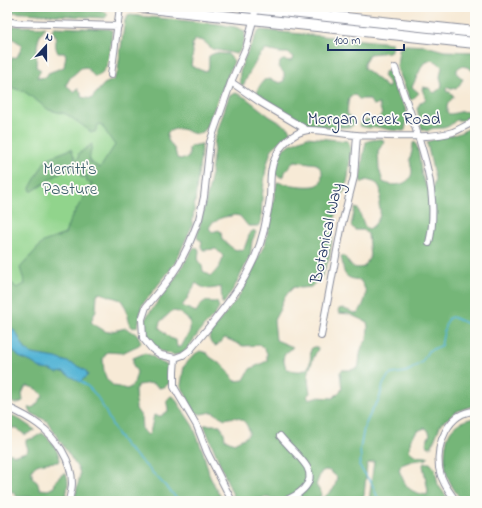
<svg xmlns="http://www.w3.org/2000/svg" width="482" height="508" font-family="'Indie Flower',sans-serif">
<rect width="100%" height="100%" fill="#fdfcf7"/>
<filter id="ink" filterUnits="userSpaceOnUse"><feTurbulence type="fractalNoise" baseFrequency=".025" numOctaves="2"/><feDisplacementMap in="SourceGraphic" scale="8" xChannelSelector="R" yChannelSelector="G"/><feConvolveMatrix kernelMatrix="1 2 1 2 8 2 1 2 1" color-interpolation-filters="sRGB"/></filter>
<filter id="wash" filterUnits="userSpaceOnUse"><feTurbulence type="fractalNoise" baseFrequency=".012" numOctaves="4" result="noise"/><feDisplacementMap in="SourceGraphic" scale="16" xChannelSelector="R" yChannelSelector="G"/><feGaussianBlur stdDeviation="0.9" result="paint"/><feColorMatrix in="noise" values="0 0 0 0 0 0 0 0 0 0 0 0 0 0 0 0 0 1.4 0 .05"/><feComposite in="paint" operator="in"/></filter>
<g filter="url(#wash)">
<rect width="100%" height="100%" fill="#f7ead6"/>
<path fill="#91d48c" stroke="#568275" d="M 7,70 L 148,150 L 7,341 Z"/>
<path fill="#74b678" stroke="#48726b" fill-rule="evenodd" d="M 7,7 L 60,7 L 81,9 L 97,9 L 105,12 L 108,15 L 105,18 L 7,12 Z
M 129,15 L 218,24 L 235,27 L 245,31 C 245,38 243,49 237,54 L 212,49 C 206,44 205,39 195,40 L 192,44 L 193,52 L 191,66 L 203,71 L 208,70 C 210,64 208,60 209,56 L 215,53 L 228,54 L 234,61 L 205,130 C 191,142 185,120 167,133 L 168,140 L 175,150 L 177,158 L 180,159 L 188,158 L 189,156 L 189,148 L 191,146 L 202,144 L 192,226 L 174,265 L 142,305 L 138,326 L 133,328 L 130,325 L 126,308 L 121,300 L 100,293 L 97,294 L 96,310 L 91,322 L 95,325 L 105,331 L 108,332 L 126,328 L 138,335 L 141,343 L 139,345 L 122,353 L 107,352 L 103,359 L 104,372 L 107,380 L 114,386 L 127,389 L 131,387 L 134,383 L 137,372 L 133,365 L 133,358 L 145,353 L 152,356 L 160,362 L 172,367 L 171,382 L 164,387 L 159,388 C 153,381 147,384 138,385 L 135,390 L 136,409 L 141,416 L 142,430 L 148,435 L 150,433 L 154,415 L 156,416 L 161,416 L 168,411 C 169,405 163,402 171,396 L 174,397 L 193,426 L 203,452 L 210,477 L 223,501 L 74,501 L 80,475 L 79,470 L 47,421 L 31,413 L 29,408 L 34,407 L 43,396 C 39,389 34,388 28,386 L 25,387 L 22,394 L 23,401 L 16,404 L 7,400 L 7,279 L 17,288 L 25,284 L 20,268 L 43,242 L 65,234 L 69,222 L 92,183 L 89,183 L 86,181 L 87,176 L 82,178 C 76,171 72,169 63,171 L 33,191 L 31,191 L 30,188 L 46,159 L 71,149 L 76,160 L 79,157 L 78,154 L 92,144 L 89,161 L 100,168 L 115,145 C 109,138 106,131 101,124 L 98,125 L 95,132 L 91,132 L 82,125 L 66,114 L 49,110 L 25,92 L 13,88 L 7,79 L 7,62 L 10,61 L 12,58 L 17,57 L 22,47 L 21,44 L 10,37 L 11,30 L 14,26 L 46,27 C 35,37 37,53 36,67 L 41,70 L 37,77 L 39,78 L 47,77 L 48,73 L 64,67 L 66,55 L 65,53 L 58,53 C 55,47 55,43 57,38 L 52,30 L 54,27 L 110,29 L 112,30 C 110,45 112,71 95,77 L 86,67 L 81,68 L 70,78 L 66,85 L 73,91 L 75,92 L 76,89 L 78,89 L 81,92 L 81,97 L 91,99 L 104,84 L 113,80 L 119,70 L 118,68 L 125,20 Z
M 261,30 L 392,43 L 393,46 L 390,52 L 369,54 L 364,63 L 364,68 L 388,88 L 390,84 L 383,76 L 385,72 L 387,71 L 389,72 L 397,95 L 403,103 L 408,115 L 405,130 L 404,131 L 391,130 L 377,127 L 369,128 L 359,126 L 361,121 L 377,119 L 382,114 L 379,104 L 373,105 L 369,99 L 359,99 L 355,95 L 350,96 C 348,99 347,111 347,114 L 353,119 L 354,124 L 351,127 L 337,127 L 334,128 C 324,127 313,126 303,123 C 298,122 260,98 258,94 C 256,90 261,84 264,80 L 270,79 L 280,83 L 284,81 L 284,73 L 279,67 L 280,62 L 283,60 L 290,61 L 292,60 L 293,57 L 288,53 L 280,53 L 266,50 C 259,54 258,58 254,65 C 250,72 247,76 244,85 L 241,85 C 235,68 251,48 257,33 Z
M 406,45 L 426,46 L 444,51 L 475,52 L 475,72 L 467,67 L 461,66 L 457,69 L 457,74 L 463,79 L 458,87 L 456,89 L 447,87 L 446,89 L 447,92 L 450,92 L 454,96 L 447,105 L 447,112 L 449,114 C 456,114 461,110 468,112 L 469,115 L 464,120 L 456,120 C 443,134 438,124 427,131 L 422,129 L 417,109 L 420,103 L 426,99 L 422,89 L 423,87 L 429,88 L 434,93 L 441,88 L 442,84 L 440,77 L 442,67 L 437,62 L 431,60 L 423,64 L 412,87 L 419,93 L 412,100 L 410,99 L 397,67 L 399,49 Z
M 236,93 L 246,98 L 269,116 L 289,128 L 291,131 L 272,149 L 269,157 L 266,168 L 262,197 L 261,221 L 258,226 L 248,226 L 240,216 L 234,215 C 230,217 225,216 221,218 C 217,220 216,222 212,223 L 209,228 L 212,232 L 219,230 L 221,232 L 222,240 C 228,243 230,248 237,250 L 239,249 L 242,251 L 244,249 L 250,233 L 254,230 L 256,232 L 252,241 L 250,256 L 235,286 L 224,303 L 222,303 L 221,287 C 210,289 206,291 196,283 C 191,290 188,299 182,306 L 196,312 C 205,298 202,302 217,302 L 219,308 L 215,315 L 203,327 L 186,350 L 181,353 L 175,355 L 160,351 L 153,345 L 145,332 L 144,325 L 147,316 L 174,280 L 194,247 L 199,250 L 198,261 L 202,266 L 203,271 L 211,276 C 217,270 222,265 223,256 L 216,249 L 203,250 L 201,246 L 202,241 L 198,239 L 197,237 L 210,184 L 215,139 L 229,96 ZM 172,311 L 179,312 L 190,321 L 190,331 L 181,347 L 177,347 L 176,340 L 170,338 L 159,327 L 160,322 Z
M 475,126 L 475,405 L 455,412 L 450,417 L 441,423 L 432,446 L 430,447 L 427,446 L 426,443 L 430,434 L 427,429 L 425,428 L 417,431 L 411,439 L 409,450 C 414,457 421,457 429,457 L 427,459 L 412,461 L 401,465 L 399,470 C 406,487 408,492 427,495 L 428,491 L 423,465 L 424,463 L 430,463 L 435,469 L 438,485 L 450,501 L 369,501 L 374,461 L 367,464 L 364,496 L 349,501 L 322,501 L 321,500 C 331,490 334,494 337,477 L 330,471 L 325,470 L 321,472 L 316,485 L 321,493 L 321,496 L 311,501 L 281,501 L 275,498 L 273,499 C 260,494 249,505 235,500 L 204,425 L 220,425 L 224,433 L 225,439 L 234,443 C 238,440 245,439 248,435 C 250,432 249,431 248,428 C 244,417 235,416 225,419 L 212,412 L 201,414 L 194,412 L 181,385 L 184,366 L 195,354 L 200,351 L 207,353 L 210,357 L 224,366 L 235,381 L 244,380 L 250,369 L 267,361 L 267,353 L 264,348 L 260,345 L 243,346 L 225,338 L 216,346 L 211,343 L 209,338 L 212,330 L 238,298 L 254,267 L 266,241 L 277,182 C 285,184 316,190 320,183 C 322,180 322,175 322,171 L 317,164 L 296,161 L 294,161 L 285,172 L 284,176 L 281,177 L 274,174 L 273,172 L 278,157 L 284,148 L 291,144 L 307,137 L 348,141 L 351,150 L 348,177 L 345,190 L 340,196 L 337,204 L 329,259 L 322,276 L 311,287 L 300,288 L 294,287 L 287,294 L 283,300 L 280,309 L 274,320 L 276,340 L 293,347 L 285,354 L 283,358 L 286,368 C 293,372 309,374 310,362 C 311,357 310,353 311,349 L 313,347 L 317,347 L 318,349 C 314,355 309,369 308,376 C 308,382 309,387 310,393 L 307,396 L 309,399 L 316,397 L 333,398 L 342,389 L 340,372 L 342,370 L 350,370 L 358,368 C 361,358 358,348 367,340 L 368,327 L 367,322 L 349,314 L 339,313 L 338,311 L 339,309 L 342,308 L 357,314 C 362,309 366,299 366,292 C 365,288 362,283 360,280 C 340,278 345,271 341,256 L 344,256 C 351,265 351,270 364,267 L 370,257 L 368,234 L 363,230 L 355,230 L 351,226 L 355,208 L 358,209 L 365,227 L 369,229 C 374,226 379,220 380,214 C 381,210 379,207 379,204 C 380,198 383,191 378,185 C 376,182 370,181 366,180 L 362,183 L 360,179 C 362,166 363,154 366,142 C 369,140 378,139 382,139 L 384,142 L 378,151 L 379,169 L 383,182 C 393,187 410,186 412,172 C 412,168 410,164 410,159 C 411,154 413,149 413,143 L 415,142 C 422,155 418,173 426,185 C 427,188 430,190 432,192 L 435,179 L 427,143 L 429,141 L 457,134 Z
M 7,414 L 16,417 L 35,430 C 24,435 26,437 17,428 L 8,428 Z
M 475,418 L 475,501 L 462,501 C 458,495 453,489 450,482 C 445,473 445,465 445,455 C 446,432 452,422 475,418 Z
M 42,433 C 52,440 57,449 60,460 L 58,462 C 45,463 27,462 33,479 L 37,482 L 40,489 L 48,490 L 54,487 L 56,480 L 64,473 L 66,474 C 70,481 67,494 64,501 L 48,501 L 39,497 L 17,497 L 14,493 L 7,489 L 7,453 L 16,455 L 26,452 L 28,450 L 26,443 L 26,440 L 34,438 Z"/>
<path fill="#57b5d6" stroke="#39729a" d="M 7,323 L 17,334 L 25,349 L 32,354 L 56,358 L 73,364 L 85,370 L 88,375 L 80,382 L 63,372 L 57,373 L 51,370 L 42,369 L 31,362 L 19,357 L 7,344 Z"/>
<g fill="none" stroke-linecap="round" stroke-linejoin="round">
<path stroke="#57b5d6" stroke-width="1.5" d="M 79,380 C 105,396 105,419 122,441 C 127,449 135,454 141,461 C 154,474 167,487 179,501
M 379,501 L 372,484 L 359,466 L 361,459 L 360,450 L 364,428 L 373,408 L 379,400 L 383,385 L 388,376 L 392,374 L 405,372 L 410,370 L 422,362 L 428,351 L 441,346 L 445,326 L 449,318 L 452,317 L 475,327"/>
</g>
</g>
<g filter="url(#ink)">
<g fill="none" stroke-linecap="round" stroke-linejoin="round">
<defs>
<path id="minor" d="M 256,8 L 247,45 L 231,82 L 210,142 L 204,197 L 199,219 L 189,244 L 179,264 L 171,276 L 146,307 L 142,319 L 143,338 L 152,349 L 161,355 L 175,358 L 183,355 L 190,350 C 220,313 253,278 264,230 C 266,219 269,208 270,197 C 271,183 269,169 276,156 C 281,144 294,132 308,130 C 319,129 344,134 356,135 C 366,136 377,135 387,136 C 408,136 432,138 453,132 C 461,129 467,124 475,122
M 7,21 L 17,23 L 118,26
M 395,68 C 412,122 443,185 429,243
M 111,75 L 120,7
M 231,82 L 260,102 L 307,130
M 321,336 L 342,224 L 354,177 L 357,135
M 175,358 L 174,372 L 174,387 L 197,426 L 207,452 L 232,501
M 7,407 C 18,412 29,417 39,425 C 56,437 72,461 72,483 C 72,489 70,495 69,501
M 280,436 C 288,446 301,457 307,467 C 317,484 296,497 283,501
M 456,501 C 449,491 441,481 439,468 C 436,444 448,412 475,411"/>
<path id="trunk" d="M 140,7 L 475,43
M 244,7 L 475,32"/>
</defs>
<use href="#minor" stroke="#898c9a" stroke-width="8"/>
<use href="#trunk" stroke="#898c9a" stroke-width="12"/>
<use href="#minor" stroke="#fff" stroke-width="6"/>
<use href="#trunk" stroke="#fff" stroke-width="10"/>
</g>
</g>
<g text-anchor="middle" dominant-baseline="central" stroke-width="3.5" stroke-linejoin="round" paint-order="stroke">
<g font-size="17" fill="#1b2f5e" stroke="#fdfcf7">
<text x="374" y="119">Morgan Creek Road</text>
<text transform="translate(327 233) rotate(-78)">Botanical Way</text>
</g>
<g font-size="17" fill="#3e616c" stroke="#fdfcf7">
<text x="70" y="169">Merritt's<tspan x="70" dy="20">Pasture</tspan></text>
</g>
</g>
<rect width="482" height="508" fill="none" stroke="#fdfcf7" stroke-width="24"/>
<g transform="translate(46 46) rotate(21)" stroke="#fdfcf7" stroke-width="3" paint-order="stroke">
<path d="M0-3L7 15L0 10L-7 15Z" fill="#1b2f5e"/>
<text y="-6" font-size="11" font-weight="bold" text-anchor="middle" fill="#1b2f5e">N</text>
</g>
<path d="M328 44v6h76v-6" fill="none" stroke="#1b2f5e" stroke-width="2"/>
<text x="334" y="44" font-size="12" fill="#1b2f5e" stroke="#fdfcf7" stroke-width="3" paint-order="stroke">100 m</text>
</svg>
